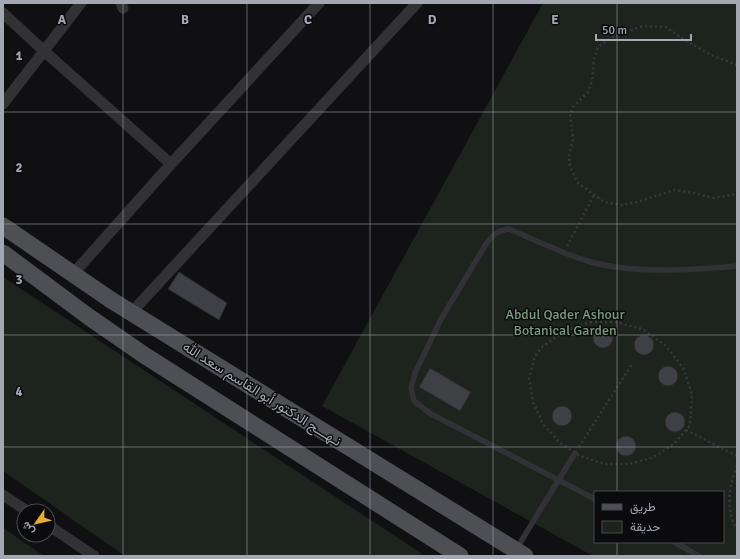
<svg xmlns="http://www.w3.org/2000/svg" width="740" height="559" font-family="Signika,Vazirmatn,sans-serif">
<rect width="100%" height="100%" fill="#101012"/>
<path fill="#1d241e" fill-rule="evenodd" d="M 543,3 L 737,3 L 737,556 L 593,556 L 322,406 ZM 595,492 L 723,492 L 723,542 L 595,542 Z
M 3,277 L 425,556 L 125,556 L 3,471 Z
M 3,528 L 44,556 L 3,556 Z"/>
<path fill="#3f4045" stroke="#2a2a2d" d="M 179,272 L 227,303 L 219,320 L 168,289 Z
M593 338a10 10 0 1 1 20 0a10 10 0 1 1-20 0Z
M634 345a10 10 0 1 1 20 0a10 10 0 1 1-20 0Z
M658 376a10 10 0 1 1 20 0a10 10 0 1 1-20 0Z
M 430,368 L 471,392 L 460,411 L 419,387 Z
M552 416a10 10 0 1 1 20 0a10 10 0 1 1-20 0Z
M665 422a10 10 0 1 1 20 0a10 10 0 1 1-20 0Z
M616 446a10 10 0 1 1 20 0a10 10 0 1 1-20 0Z"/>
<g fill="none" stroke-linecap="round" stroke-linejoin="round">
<path stroke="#38393d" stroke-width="2.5" stroke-dasharray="2 3" stroke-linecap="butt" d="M 737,65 L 711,55 L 683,39 L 666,27 L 642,26 L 613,37 L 598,47 L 594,58 L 592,81 L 588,92 L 573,107 L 570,113 L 573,139 L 569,155 L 570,167 L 577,182 L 604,202 L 621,205 L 637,202 L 675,190 L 694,193 L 714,198 L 737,194
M 567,246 L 594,195
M 590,322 L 616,322 L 642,329 L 665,345 L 683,368 L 692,394 L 690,425 L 675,443 L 654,457 L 630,464 L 605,464 L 580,456 L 560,443 L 543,424 L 533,402 L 529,378 L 535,356 L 543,346 L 565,331 Z
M 686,430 L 737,456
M 579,447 L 632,364
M 737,466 C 728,486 726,511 737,530"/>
<path stroke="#323236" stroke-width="5.5" d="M 595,499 L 431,414 L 414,401 L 411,388 L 415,373 L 441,319 L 486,244 C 492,236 497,230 509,229 C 535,240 563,254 591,262 C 634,274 692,270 737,266
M 674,542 L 699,556
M 517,548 L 575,453"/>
<path stroke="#323236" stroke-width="11" d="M 121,3 L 123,8
M 3,13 L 44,51 L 171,164
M 3,104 L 81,3
M 73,274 L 171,164 L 319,3
M 131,313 L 417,3
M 3,495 L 27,511
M 48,525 L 94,556"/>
<path stroke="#4e4f55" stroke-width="17" d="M 3,226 L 111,300 L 525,556
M 3,253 L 89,317 L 144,355 L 460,556"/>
</g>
<path fill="none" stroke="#a2a7b2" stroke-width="1" stroke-opacity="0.55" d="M 123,3 L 123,556M 247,3 L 247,556M 370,3 L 370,556M 493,3 L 493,556M 617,3 L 617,492M 3,112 L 737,112M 3,224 L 737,224M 3,335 L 737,335M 3,447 L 737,447M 617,542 L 617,556"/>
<g text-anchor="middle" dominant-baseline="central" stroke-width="3" stroke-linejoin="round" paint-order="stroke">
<g font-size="14" fill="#7a9c7c" stroke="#0b0b0d">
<text x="565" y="314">Abdul Qader Ashour<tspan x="565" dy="16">Botanical Garden</tspan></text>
</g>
<g font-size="14" fill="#a2a7b2" stroke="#0b0b0d">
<text transform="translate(262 394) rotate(32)">نـهـــج الدكتور أبو القاسم سعد الله</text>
</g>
</g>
<g font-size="13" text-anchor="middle" font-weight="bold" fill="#a2a7b2" stroke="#0b0b0d" stroke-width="3" stroke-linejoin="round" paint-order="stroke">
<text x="62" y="24">A</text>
<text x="185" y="24">B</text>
<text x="308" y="24">C</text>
<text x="432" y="24">D</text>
<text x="555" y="24">E</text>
<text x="19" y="60">1</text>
<text x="19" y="172">2</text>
<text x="19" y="284">3</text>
<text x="19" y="396">4</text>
</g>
<rect width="740" height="559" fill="none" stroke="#a2a7b2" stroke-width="8"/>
<rect x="594" y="491" width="130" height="52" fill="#0b0b0d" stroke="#47494f"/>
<rect x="602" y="504" width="20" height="6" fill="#4e4f55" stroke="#47494f"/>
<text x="630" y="511" font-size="12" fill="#a2a7b2">طريق</text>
<rect x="602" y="521" width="20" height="12" fill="#1d241e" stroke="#47494f"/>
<text x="630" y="531" font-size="12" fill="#a2a7b2">حديقة</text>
<g transform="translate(36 523) rotate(236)"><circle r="19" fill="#0b0b0d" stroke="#47494f"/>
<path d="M0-3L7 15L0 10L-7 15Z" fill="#e7ac33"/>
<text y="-6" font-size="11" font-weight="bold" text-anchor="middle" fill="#a2a7b2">ش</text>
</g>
<path d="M596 34v6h95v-6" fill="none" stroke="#a2a7b2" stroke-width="2"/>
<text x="602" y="34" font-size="12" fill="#a2a7b2" stroke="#0b0b0d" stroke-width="3" paint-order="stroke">50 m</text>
</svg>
